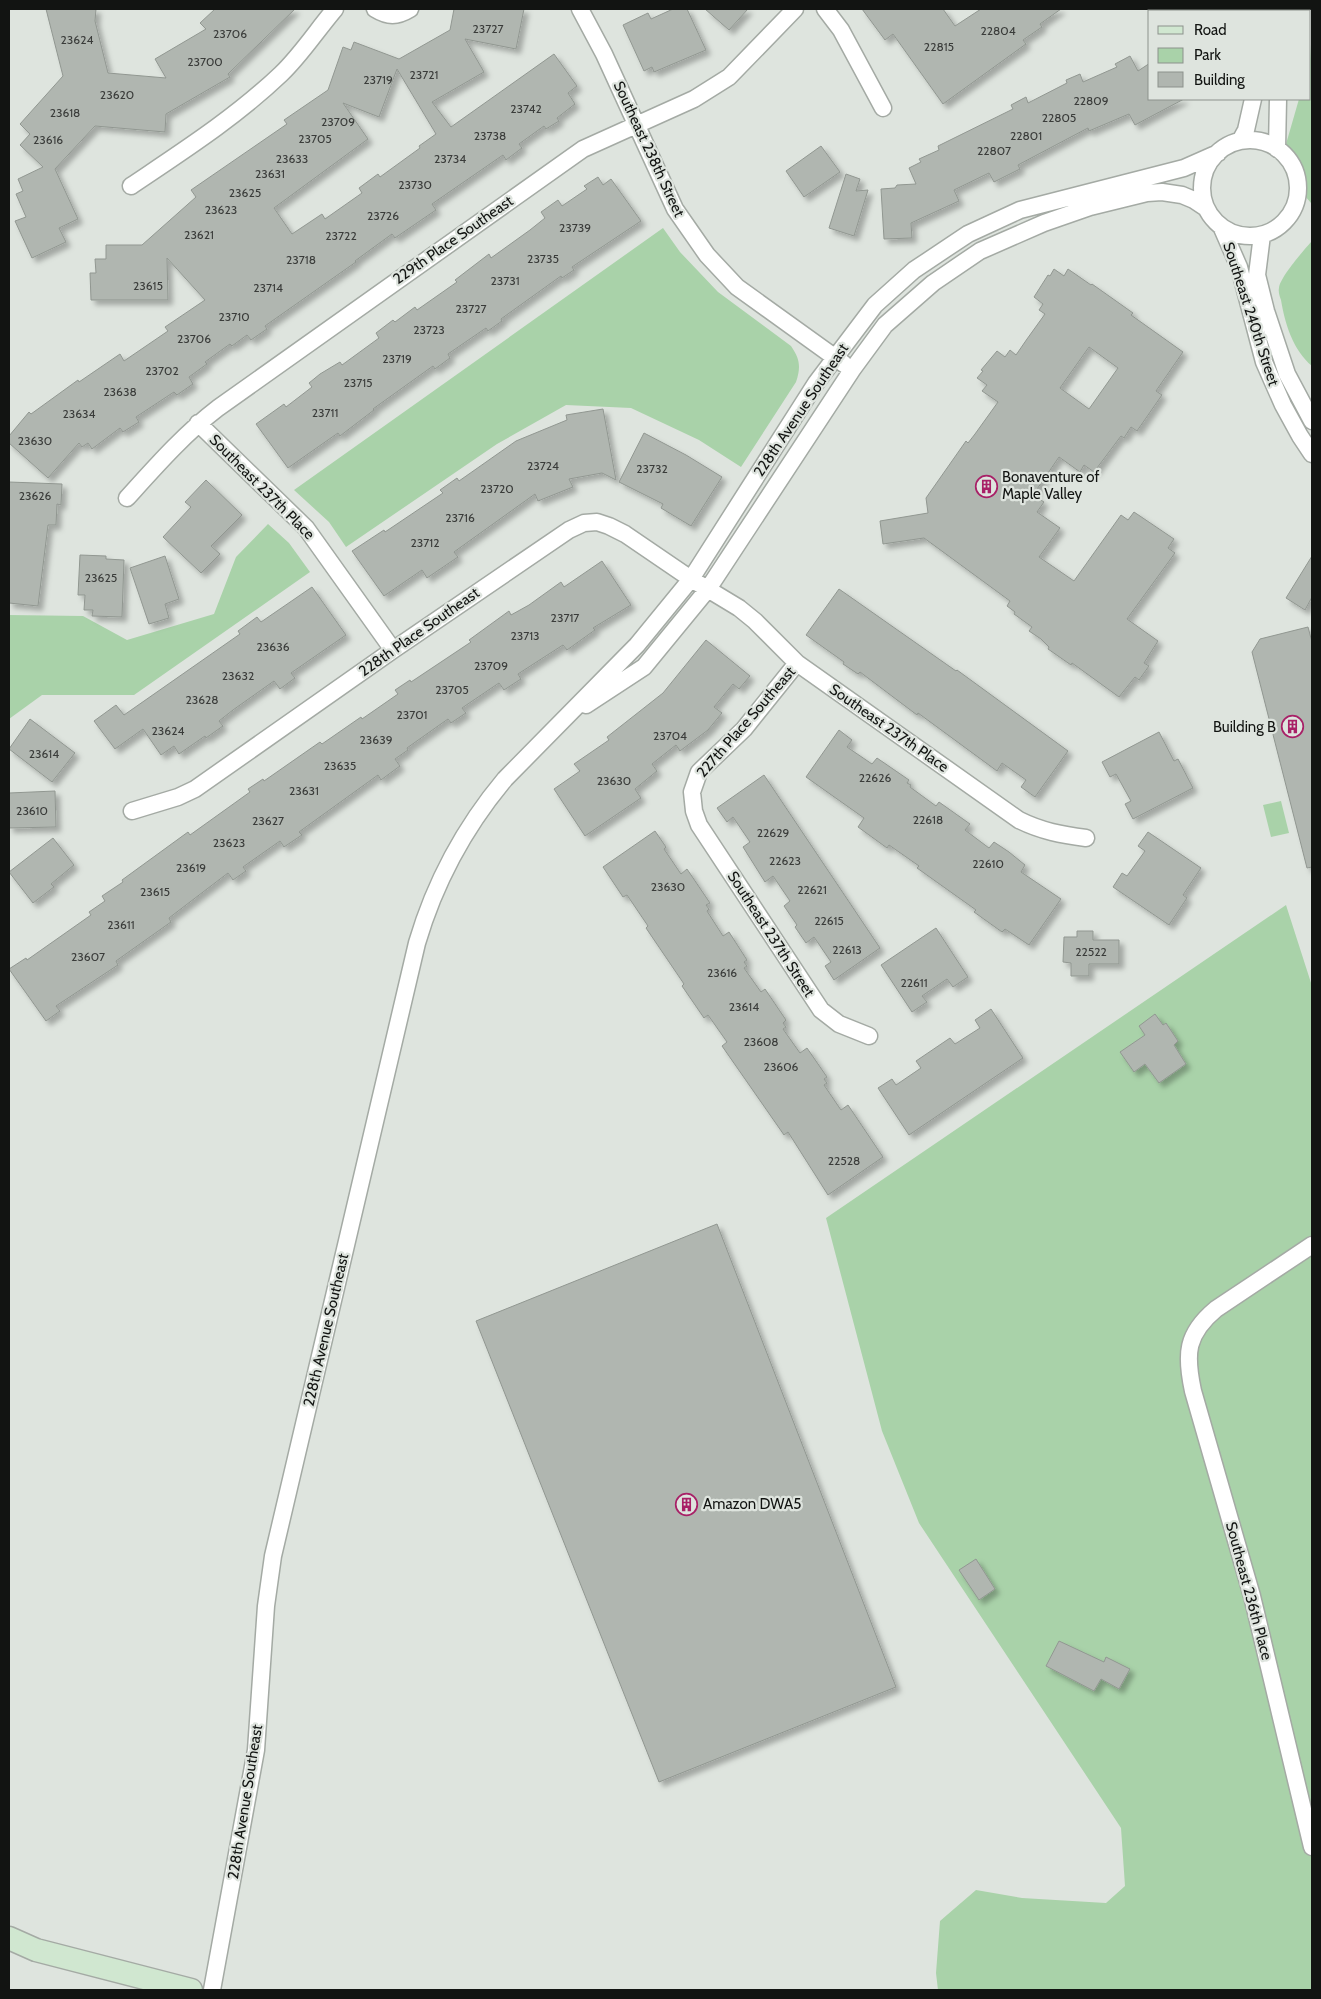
<svg xmlns="http://www.w3.org/2000/svg" width="1321" height="1999" font-family="Cabin,sans-serif">
<defs>
<filter id="shadow"><feDropShadow dx="4.5" dy="4.5" stdDeviation="2.5" flood-color="#0004"/></filter>
</defs>
<rect width="100%" height="100%" fill="#dee4de"/>
<path fill="#a9d2a9" d="M 1312,30 L 1312,219 L 1311,203 L 1286,174 L 1282,158 L 1299,99 L 1310,99 L 1310,59 Z
M 663,228 L 680,252 L 718,292 L 791,346 C 800,359 801,367 796,382 L 741,467 L 699,440 L 631,408 L 566,405 L 497,444 L 346,547 L 329,522 L 294,490 Z
M 1312,241 L 1312,366 C 1293,350 1285,324 1281,300 C 1280,297 1278,292 1279,288 C 1280,277 1304,250 1312,241 Z
M 268,524 L 289,543 L 310,572 L 134,695 L 42,695 L 9,719 L 9,615 L 83,616 L 127,640 L 214,614 L 236,557 Z
M 1281,801 L 1289,833 L 1271,837 L 1263,805 Z
M 1286,905 L 1312,986 L 1312,1990 L 938,1990 L 936,1973 L 940,1921 L 976,1890 L 1022,1898 L 1106,1903 L 1125,1886 L 1121,1828 L 919,1523 L 882,1431 L 826,1218 Z"/>
<path fill="#b0b6b0" stroke="#919791" fill-rule="evenodd" filter="url(#shadow)" d="M 46,9 L 96,9 L 95,21 L 108,73 L 166,78 L 155,59 L 206,29 L 200,23 L 215,9 L 295,9 L 228,74 L 230,77 L 166,114 L 165,132 L 95,126 L 55,169 L 78,219 L 59,228 L 66,242 L 32,258 L 15,221 L 26,217 L 16,194 L 23,191 L 18,179 L 43,167 L 20,145 L 30,134 L 20,124 L 63,76 Z
M 454,9 L 524,9 L 516,49 L 465,39 L 484,72 L 432,102 L 451,127 L 554,54 L 577,86 L 568,93 L 575,104 L 557,118 L 559,121 L 546,129 L 544,126 L 519,144 L 522,148 L 506,160 L 503,155 L 432,204 L 436,210 L 395,238 L 392,234 L 355,261 L 356,262 L 265,326 L 267,329 L 251,340 L 247,335 L 232,346 L 230,344 L 205,362 L 207,364 L 189,377 L 193,384 L 177,395 L 174,392 L 136,417 L 139,422 L 123,432 L 120,428 L 92,449 L 88,443 L 82,447 L 79,443 L 48,478 L 9,443 L 9,436 L 29,412 L 31,414 L 78,380 L 79,382 L 120,354 L 124,361 L 168,331 L 165,327 L 205,300 L 167,258 L 168,300 L 91,300 L 90,273 L 96,273 L 95,259 L 106,259 L 106,245 L 142,245 L 196,197 L 191,190 L 287,124 L 284,120 L 328,90 L 343,47 L 351,50 L 354,42 L 399,59 L 450,30 ZM 397,69 L 436,134 L 419,146 L 420,148 L 380,177 L 378,174 L 359,188 L 362,193 L 325,219 L 322,214 L 292,234 L 274,208 L 368,139 L 343,103 L 379,117 Z
M 673,9 L 687,9 L 706,50 L 654,72 L 652,67 L 644,71 L 623,25 L 648,13 L 651,19 Z
M 705,9 L 748,9 L 729,30 Z
M 862,9 L 943,9 L 955,26 L 981,9 L 1061,9 L 1040,24 L 1042,27 L 1023,40 L 1026,44 L 943,104 L 893,34 L 885,40 Z
M 1130,56 L 1138,71 L 1150,63 L 1150,99 L 1184,99 L 1135,125 L 1129,114 L 1089,131 L 1088,128 L 1018,165 L 1020,169 L 994,182 L 989,173 L 954,190 L 959,201 L 911,223 L 912,238 L 884,239 L 881,189 L 895,188 L 897,185 L 916,184 L 909,168 L 921,162 L 919,159 L 939,150 L 938,146 L 1013,109 L 1011,105 L 1026,97 L 1028,103 L 1067,83 L 1066,80 L 1080,74 L 1083,82 L 1117,67 L 1115,64 Z
M 821,146 L 840,172 L 804,197 L 786,171 Z
M 846,174 L 860,179 L 856,191 L 868,190 L 854,236 L 829,228 Z
M 598,177 L 603,185 L 611,179 L 641,221 L 572,267 L 574,270 L 562,278 L 561,276 L 501,319 L 502,321 L 488,331 L 486,328 L 448,354 L 450,358 L 435,369 L 433,366 L 373,409 L 374,410 L 340,436 L 338,433 L 288,468 L 256,424 L 284,404 L 286,407 L 312,387 L 309,383 L 320,374 L 340,362 L 342,365 L 379,338 L 376,333 L 393,320 L 395,322 L 415,307 L 417,310 L 457,282 L 455,280 L 489,254 L 491,258 L 530,230 L 545,218 L 541,212 L 558,200 L 562,206 L 587,189 L 584,186 Z
M 1054,269 L 1064,276 L 1068,269 L 1091,285 L 1092,284 L 1133,313 L 1131,315 L 1183,352 L 1156,391 L 1162,395 L 1137,431 L 1131,427 L 1124,438 L 1121,436 L 1094,472 L 1084,465 L 1080,472 L 1059,457 L 1033,495 L 1044,502 L 1037,512 L 1060,528 L 1039,557 L 1074,581 L 1121,515 L 1128,520 L 1134,512 L 1174,539 L 1168,548 L 1175,553 L 1127,619 L 1158,641 L 1144,663 L 1149,666 L 1139,680 L 1135,677 L 1119,697 L 1072,663 L 1071,665 L 1048,649 L 1049,647 L 1041,639 L 1029,631 L 1032,627 L 1014,614 L 1015,612 L 1007,606 L 1010,601 L 924,538 L 883,544 L 880,521 L 928,513 L 926,498 L 966,441 L 968,443 L 975,434 L 998,402 L 982,391 L 987,385 L 977,378 L 983,371 L 981,370 L 997,351 L 1005,357 L 1010,350 L 1016,355 L 1027,339 L 1045,314 L 1039,310 L 1043,304 L 1034,297 L 1048,275 L 1050,276 ZM 1089,347 L 1118,368 L 1089,409 L 1060,388 Z
M 603,409 L 616,480 L 602,473 L 569,479 L 573,487 L 538,501 L 535,494 L 454,552 L 458,557 L 427,578 L 422,570 L 384,596 L 352,551 L 384,530 L 385,532 L 443,493 L 440,490 L 457,478 L 459,481 L 516,441 L 567,420 L 566,415 Z
M 644,433 L 686,455 L 722,477 L 691,526 L 661,508 L 663,504 L 619,482 Z
M 206,480 L 242,515 L 211,546 L 220,554 L 201,573 L 163,537 L 191,507 L 185,502 Z
M 9,482 L 62,484 L 61,505 L 57,504 L 56,525 L 48,525 L 38,606 L 9,603 Z
M 80,555 L 106,556 L 106,559 L 124,560 L 122,617 L 92,616 L 93,610 L 84,610 L 85,595 L 78,595 Z
M 165,556 L 179,599 L 165,604 L 169,618 L 149,624 L 130,568 Z
M 1312,556 L 1312,597 L 1305,610 L 1286,598 Z
M 602,561 L 631,605 L 593,628 L 595,630 L 567,650 L 563,645 L 518,674 L 521,679 L 504,690 L 499,683 L 462,708 L 466,713 L 451,723 L 448,719 L 407,748 L 408,750 L 395,759 L 400,766 L 381,780 L 378,775 L 299,832 L 302,835 L 284,847 L 280,841 L 243,867 L 246,871 L 233,880 L 228,873 L 169,918 L 171,922 L 116,961 L 118,965 L 56,1006 L 60,1011 L 46,1021 L 9,969 L 26,958 L 27,960 L 91,915 L 89,912 L 105,901 L 102,896 L 123,882 L 122,880 L 188,832 L 190,835 L 250,792 L 248,789 L 263,779 L 264,781 L 320,742 L 322,744 L 361,717 L 362,719 L 398,694 L 395,690 L 410,680 L 411,682 L 471,642 L 469,640 L 509,611 L 511,615 L 529,605 L 561,582 L 564,587 Z
M 312,587 L 346,635 L 291,673 L 295,678 L 280,689 L 274,681 L 233,710 L 219,721 L 223,726 L 206,738 L 205,736 L 179,754 L 174,746 L 161,755 L 143,729 L 115,749 L 94,721 L 116,705 L 124,715 L 240,634 L 238,631 L 257,617 L 261,622 Z
M 839,589 L 956,671 L 957,670 L 1068,751 L 1035,797 L 1021,787 L 1026,780 L 1002,763 L 997,771 L 918,713 L 917,715 L 860,672 L 858,674 L 843,664 L 844,662 L 806,635 Z
M 1308,627 L 1312,642 L 1312,867 L 1307,868 L 1252,652 L 1260,639 Z
M 706,640 L 750,676 L 739,689 L 733,684 L 714,707 L 722,713 L 708,730 L 680,751 L 676,745 L 652,764 L 657,771 L 635,789 L 641,798 L 585,836 L 554,789 L 580,771 L 574,764 L 609,740 L 607,737 L 663,693 Z
M 30,719 L 75,753 L 52,782 L 9,749 Z
M 839,730 L 852,740 L 847,747 L 872,764 L 877,758 L 909,780 L 907,783 L 911,785 L 910,787 L 936,806 L 939,802 L 970,824 L 965,830 L 989,848 L 994,842 L 1009,852 L 1025,865 L 1021,872 L 1061,899 L 1029,945 L 1005,929 L 1002,932 L 974,912 L 976,910 L 917,868 L 919,866 L 889,845 L 887,848 L 858,827 L 864,818 L 806,777 Z
M 1159,732 L 1174,761 L 1178,759 L 1193,788 L 1133,819 L 1125,804 L 1131,801 L 1116,774 L 1110,777 L 1102,762 Z
M 764,775 L 880,948 L 834,980 L 825,966 L 831,962 L 814,937 L 806,943 L 795,927 L 797,925 L 784,906 L 790,901 L 773,876 L 765,882 L 743,847 L 750,842 L 733,817 L 727,822 L 717,808 Z
M 55,791 L 56,827 L 9,828 L 9,793 Z
M 655,831 L 666,847 L 664,849 L 681,874 L 687,869 L 710,903 L 706,905 L 709,909 L 707,911 L 723,936 L 729,932 L 747,960 L 744,962 L 747,966 L 744,968 L 761,992 L 765,989 L 786,1020 L 783,1023 L 786,1027 L 783,1029 L 800,1053 L 807,1048 L 827,1077 L 824,1079 L 827,1083 L 824,1085 L 841,1110 L 848,1105 L 883,1157 L 828,1195 L 788,1132 L 784,1135 L 722,1046 L 727,1042 L 708,1015 L 704,1018 L 682,986 L 684,984 L 646,928 L 648,926 L 627,895 L 623,897 L 603,867 Z
M 1148,832 L 1201,868 L 1183,895 L 1187,898 L 1169,925 L 1113,887 L 1122,873 L 1127,876 L 1145,851 L 1138,846 Z
M 53,838 L 74,865 L 51,884 L 54,887 L 33,903 L 9,872 Z
M 936,928 L 968,977 L 953,987 L 947,979 L 922,996 L 927,1002 L 912,1012 L 881,965 Z
M 1077,931 L 1093,931 L 1093,940 L 1119,940 L 1119,964 L 1089,964 L 1089,976 L 1071,976 L 1071,963 L 1063,962 L 1064,937 L 1077,937 Z
M 991,1009 L 1023,1058 L 909,1135 L 878,1088 L 892,1079 L 896,1085 L 921,1068 L 916,1061 L 950,1038 L 955,1044 L 980,1028 L 975,1020 Z
M 1155,1014 L 1163,1025 L 1166,1023 L 1178,1041 L 1174,1045 L 1186,1064 L 1159,1083 L 1145,1064 L 1134,1072 L 1120,1052 L 1145,1035 L 1139,1026 Z
M 717,1224 L 896,1687 L 659,1782 L 476,1321 Z
M 976,1559 L 995,1589 L 979,1600 L 959,1570 Z
M 1059,1641 L 1104,1662 L 1106,1657 L 1130,1669 L 1119,1689 L 1101,1679 L 1094,1691 L 1046,1666 Z"/>
<g fill="none" stroke-linecap="round" stroke-linejoin="round">
<defs>
<path id="street" d="M 375,9 C 388,17 397,17 410,9
M 580,9 L 604,54 L 675,209 L 707,255 L 737,287 L 844,364
M 825,9 L 841,30 L 883,108
M 1281,9 L 1281,11
M 1263,11 L 1263,9
M1202 188a48 48 0 1 1 96 0a48 48 0 1 1-96 0Z
M 1240,141 L 1246,130 L 1253,99
M 1277,149 L 1278,99
M 131,186 C 183,151 236,117 281,74 C 301,55 317,30 335,9
M 1221,226 L 1239,267 L 1264,362 L 1283,405 L 1300,436 L 1312,454
M 1262,235 L 1257,275 L 1266,311 L 1287,374 L 1312,421
M 198,423 L 306,528 L 393,650
M 127,498 C 156,466 184,434 218,408 L 583,149 L 694,99 L 729,77 L 795,9
M 797,663 L 744,729 L 699,772 L 692,792 L 694,811 L 699,825 L 821,1010 L 839,1024 L 869,1036
M 586,705 L 644,667 L 708,589 L 852,370 L 885,325 L 933,283 L 980,251 L 1044,223 L 1090,207 L 1147,193 L 1162,192 L 1182,195 L 1194,200 L 1206,208
M 132,811 L 178,797 L 195,789 L 393,650 L 569,530 L 584,523 L 597,522 L 609,526 L 625,534 L 691,579 L 739,608 L 755,621 L 797,663 L 1019,820 C 1041,831 1062,835 1086,838
M 1312,1245 L 1216,1309 C 1186,1334 1185,1354 1193,1391 L 1252,1596 L 1312,1847
M 212,1990 L 256,1750 L 266,1606 L 273,1556 L 417,943 C 435,882 464,828 505,779 L 637,645 L 691,579 L 816,383 L 875,305 L 914,270 L 968,234 L 1020,210 L 1184,168 L 1218,153"/>
<path id="secondary" d="M 9,1938 L 36,1950 L 191,1990"/>
</defs>
<use href="#street" stroke="#a4aaa4" stroke-width="19"/>
<use href="#secondary" stroke="#a4aaa4" stroke-width="25"/>
<use href="#street" stroke="#fff" stroke-width="16"/>
<use href="#secondary" stroke="#d0e7d0" stroke-width="22"/>
</g>
<defs>
<symbol id="building-ring" viewBox="-11 -11 22 22"><circle r="9.5" fill="#dee4de" stroke="#a82067" stroke-width="1.5"/><path d="M-4-6H4V6H1V3H-1V6H-4ZM-2.5-4.3h1.7v1.8h-1.7ZM.8-4.3h1.7v1.8H.8ZM-2.5-1h1.7V.8h-1.7ZM.8-1h1.7V.8H.8Z" fill="#a82067"/></symbol>
</defs>
<g fill-rule="evenodd">
<use href="#building-ring" x="974" y="474" width="25" height="25"/>
<use href="#building-ring" x="1280" y="714" width="25" height="25"/>
<use href="#building-ring" x="674" y="1492" width="25" height="25"/>
</g>
<g text-anchor="middle" dominant-baseline="central" stroke-width="4.5" stroke-linejoin="round" paint-order="stroke">
<g font-size="12" fill="#3a3c3a">
<text x="488" y="28">23727</text>
<text x="998" y="30">22804</text>
<text x="230" y="33">23706</text>
<text x="77" y="39">23624</text>
<text x="939" y="46">22815</text>
<text x="205" y="61">23700</text>
<text x="424" y="74">23721</text>
<text x="378" y="79">23719</text>
<text x="117" y="94">23620</text>
<text x="1091" y="100">22809</text>
<text x="526" y="108">23742</text>
<text x="65" y="112">23618</text>
<text x="1059" y="117">22805</text>
<text x="338" y="121">23709</text>
<text x="490" y="135">23738</text>
<text x="1026" y="135">22801</text>
<text x="315" y="138">23705</text>
<text x="48" y="139">23616</text>
<text x="994" y="150">22807</text>
<text x="292" y="158">23633</text>
<text x="450" y="158">23734</text>
<text x="270" y="173">23631</text>
<text x="415" y="184">23730</text>
<text x="245" y="192">23625</text>
<text x="221" y="209">23623</text>
<text x="383" y="215">23726</text>
<text x="575" y="227">23739</text>
<text x="199" y="234">23621</text>
<text x="341" y="235">23722</text>
<text x="543" y="258">23735</text>
<text x="301" y="259">23718</text>
<text x="505" y="280">23731</text>
<text x="148" y="285">23615</text>
<text x="268" y="287">23714</text>
<text x="471" y="308">23727</text>
<text x="234" y="316">23710</text>
<text x="429" y="329">23723</text>
<text x="194" y="338">23706</text>
<text x="397" y="358">23719</text>
<text x="162" y="370">23702</text>
<text x="358" y="382">23715</text>
<text x="120" y="391">23638</text>
<text x="325" y="412">23711</text>
<text x="79" y="413">23634</text>
<text x="35" y="440">23630</text>
<text x="543" y="465">23724</text>
<text x="652" y="468">23732</text>
<text x="497" y="488">23720</text>
<text x="35" y="495">23626</text>
<text x="460" y="517">23716</text>
<text x="425" y="542">23712</text>
<text x="101" y="577">23625</text>
<text x="565" y="617">23717</text>
<text x="525" y="635">23713</text>
<text x="273" y="646">23636</text>
<text x="491" y="665">23709</text>
<text x="238" y="675">23632</text>
<text x="452" y="689">23705</text>
<text x="202" y="699">23628</text>
<text x="412" y="714">23701</text>
<text x="168" y="730">23624</text>
<text x="670" y="735">23704</text>
<text x="376" y="739">23639</text>
<text x="44" y="753">23614</text>
<text x="340" y="765">23635</text>
<text x="875" y="777">22626</text>
<text x="614" y="780">23630</text>
<text x="304" y="790">23631</text>
<text x="32" y="810">23610</text>
<text x="928" y="819">22618</text>
<text x="268" y="820">23627</text>
<text x="773" y="832">22629</text>
<text x="229" y="842">23623</text>
<text x="785" y="860">22623</text>
<text x="988" y="863">22610</text>
<text x="191" y="867">23619</text>
<text x="668" y="886">23630</text>
<text x="812" y="889">22621</text>
<text x="155" y="891">23615</text>
<text x="829" y="920">22615</text>
<text x="121" y="924">23611</text>
<text x="847" y="949">22613</text>
<text x="1091" y="951">22522</text>
<text x="88" y="956">23607</text>
<text x="722" y="972">23616</text>
<text x="914" y="982">22611</text>
<text x="744" y="1006">23614</text>
<text x="761" y="1041">23608</text>
<text x="781" y="1066">23606</text>
<text x="844" y="1160">22528</text>
</g>
<g font-size="15" fill="#121412" stroke="#dee4de">
<text transform="translate(649 149) rotate(65)">Southeast 238th Street</text>
<text transform="translate(453 240) rotate(-35)">229th Place Southeast</text>
<text transform="translate(1251 314) rotate(72)">Southeast 240th Street</text>
<text transform="translate(801 410) rotate(-56)">228th Avenue Southeast</text>
<text transform="translate(262 487) rotate(45)">Southeast 237th Place</text>
<text transform="translate(419 632) rotate(-35)">228th Place Southeast</text>
<text transform="translate(746 722) rotate(-49)">227th Place Southeast</text>
<text transform="translate(889 728) rotate(35)">Southeast 237th Place</text>
<text transform="translate(771 934) rotate(57)">Southeast 237th Street</text>
<text transform="translate(326 1330) rotate(-77)">228th Avenue Southeast</text>
<text transform="translate(1249 1591) rotate(75)">Southeast 236th Place</text>
<text transform="translate(245 1802) rotate(-81)">228th Avenue Southeast</text>
</g>
<g font-size="15" fill="#121412" stroke="#dee4de" text-anchor="start">
<text x="1002" y="477">Bonaventure of<tspan x="1002" dy="17">Maple Valley</tspan></text>
<text x="1276" y="727" text-anchor="end">Building B</text>
<text x="703" y="1504">Amazon DWA5</text>
</g>
</g>
<rect width="1321" height="1999" fill="none" stroke="#121412" stroke-width="20"/>
<rect x="1148" y="10" width="162" height="90" fill="#dee4de" stroke="#8c918c"/>
<rect x="1158" y="26" width="25" height="8" fill="#d0e7d0" stroke="#8c918c"/>
<text x="1194" y="35" font-size="15" fill="#121412">Road</text>
<rect x="1158" y="48" width="25" height="15" fill="#a9d2a9" stroke="#8c918c"/>
<text x="1194" y="60" font-size="15" fill="#121412">Park</text>
<rect x="1158" y="72" width="25" height="15" fill="#b0b6b0" stroke="#8c918c"/>
<text x="1194" y="85" font-size="15" fill="#121412">Building</text>
</svg>
